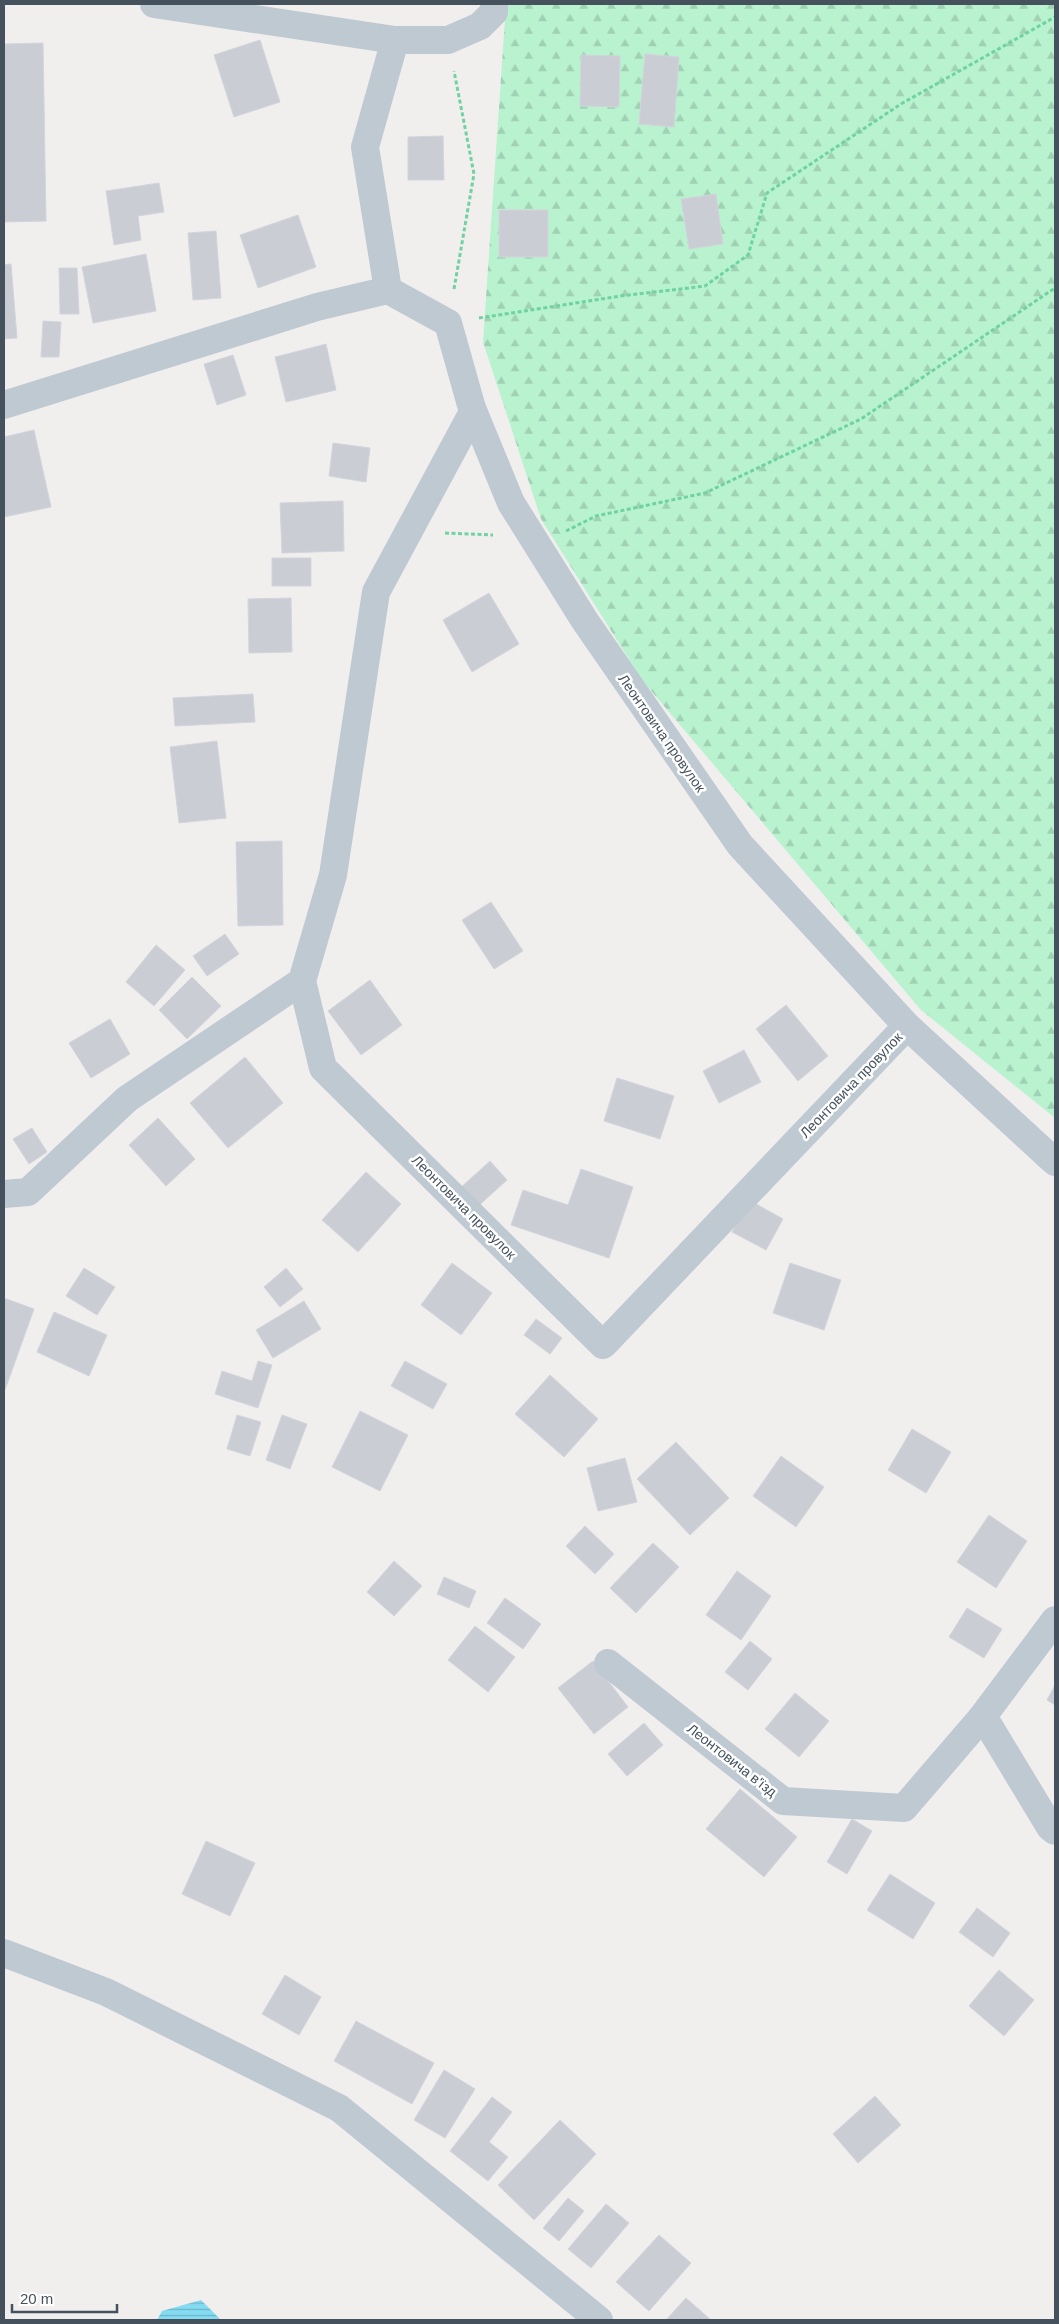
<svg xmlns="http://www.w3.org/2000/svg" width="1059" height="2324" font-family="Helvetica,sans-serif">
<defs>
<pattern id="forest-firs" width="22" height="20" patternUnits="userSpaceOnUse" patternTransform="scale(1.25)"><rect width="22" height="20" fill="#b9f2cf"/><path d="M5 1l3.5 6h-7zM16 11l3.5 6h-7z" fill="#a0d1b4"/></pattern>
<pattern id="water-rules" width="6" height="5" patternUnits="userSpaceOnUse" patternTransform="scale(1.25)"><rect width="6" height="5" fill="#83dcf2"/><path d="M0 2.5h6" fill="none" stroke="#6db5c7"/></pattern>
</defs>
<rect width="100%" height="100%" fill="#f1eeee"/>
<path fill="url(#forest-firs)" d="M 506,4 L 1055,4 L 1055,1118 L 921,1010 L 642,680 L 541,519 L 483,342 Z"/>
<path fill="url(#water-rules)" d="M 201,2300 L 221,2320 L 157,2320 L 162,2311 Z"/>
<path fill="#cacdd4" stroke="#d2d5db" d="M 260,40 L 280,102 L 234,117 L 214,55 Z
M 43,43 L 46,221 L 4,222 L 4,44 Z
M 645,54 L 679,57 L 674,127 L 639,124 Z
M 581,55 L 620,56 L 619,107 L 580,106 Z
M 443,136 L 444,180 L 408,180 L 408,137 Z
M 159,183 L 164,212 L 138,216 L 141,240 L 114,245 L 106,191 Z
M 716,194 L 723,244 L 689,249 L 681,199 Z
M 499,210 L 548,210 L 548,257 L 499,257 Z
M 298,215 L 316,267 L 258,288 L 240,235 Z
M 216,231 L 221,298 L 193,300 L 188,233 Z
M 146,254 L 156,311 L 93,323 L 82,267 Z
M 11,264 L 17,338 L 4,339 L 4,265 Z
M 59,268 L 77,268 L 79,314 L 60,314 Z
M 43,321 L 61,322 L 59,357 L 41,357 Z
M 326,344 L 336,390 L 286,402 L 275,357 Z
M 233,355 L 246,395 L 217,405 L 204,364 Z
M 34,430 L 51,507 L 4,517 L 4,437 Z
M 333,443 L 370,448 L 366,482 L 329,476 Z
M 343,501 L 344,551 L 282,553 L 280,503 Z
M 272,558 L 311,558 L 311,586 L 272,586 Z
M 489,593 L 519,644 L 472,672 L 443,620 Z
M 291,598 L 292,652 L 249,653 L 248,599 Z
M 253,694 L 255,722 L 175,726 L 173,698 Z
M 217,741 L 226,818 L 179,823 L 170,747 Z
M 282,841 L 283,925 L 238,926 L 236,842 Z
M 491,902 L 523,951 L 494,969 L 462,920 Z
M 225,934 L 239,954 L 207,976 L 193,956 Z
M 156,945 L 185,970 L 154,1006 L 126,982 Z
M 192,977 L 221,1006 L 187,1039 L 159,1010 Z
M 370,980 L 402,1025 L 361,1055 L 328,1011 Z
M 786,1005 L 828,1056 L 798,1081 L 756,1029 Z
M 110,1019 L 130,1054 L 91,1078 L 69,1043 Z
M 744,1050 L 761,1082 L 719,1103 L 703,1071 Z
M 245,1057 L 283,1103 L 228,1148 L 190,1103 Z
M 617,1078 L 674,1096 L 660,1139 L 604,1121 Z
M 158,1118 L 195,1159 L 166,1186 L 129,1145 Z
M 32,1128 L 47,1152 L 29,1164 L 13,1139 Z
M 490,1161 L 507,1180 L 475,1209 L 458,1190 Z
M 581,1169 L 633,1187 L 609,1258 L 511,1225 L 523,1190 L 568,1205 Z
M 366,1172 L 401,1204 L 358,1252 L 322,1220 Z
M 749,1200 L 783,1219 L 766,1250 L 732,1232 Z
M 452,1263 L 492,1293 L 461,1335 L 421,1305 Z
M 790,1263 L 841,1280 L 824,1330 L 773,1313 Z
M 84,1268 L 115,1287 L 97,1315 L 66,1296 Z
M 286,1268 L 303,1289 L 280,1307 L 264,1287 Z
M 4,1298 L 34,1309 L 5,1390 L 4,1389 Z
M 304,1301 L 321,1329 L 273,1358 L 256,1330 Z
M 54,1312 L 107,1335 L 89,1376 L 37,1352 Z
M 536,1319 L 562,1338 L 550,1354 L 524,1335 Z
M 258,1361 L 272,1365 L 258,1408 L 215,1394 L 222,1371 L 252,1381 Z
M 405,1361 L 447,1384 L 433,1409 L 391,1386 Z
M 550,1375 L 598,1419 L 564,1457 L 515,1414 Z
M 360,1411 L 408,1435 L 380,1491 L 332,1467 Z
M 237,1415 L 261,1422 L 250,1456 L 227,1449 Z
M 282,1415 L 307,1424 L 290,1469 L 266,1460 Z
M 912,1429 L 951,1452 L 926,1493 L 888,1470 Z
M 676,1442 L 729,1498 L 690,1535 L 637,1479 Z
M 781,1456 L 824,1487 L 796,1527 L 753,1496 Z
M 625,1458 L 637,1502 L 598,1511 L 587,1468 Z
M 989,1515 L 1027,1541 L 996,1588 L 957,1562 Z
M 585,1526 L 614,1554 L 595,1574 L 566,1546 Z
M 653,1543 L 679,1567 L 636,1613 L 610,1588 Z
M 394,1561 L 422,1586 L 394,1616 L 367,1592 Z
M 737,1571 L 771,1596 L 741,1640 L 706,1615 Z
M 444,1577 L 476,1591 L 469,1608 L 437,1594 Z
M 505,1598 L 541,1624 L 523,1649 L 487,1623 Z
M 967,1608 L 1002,1629 L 984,1658 L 949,1637 Z
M 475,1626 L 515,1657 L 488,1692 L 448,1660 Z
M 750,1641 L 772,1659 L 748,1690 L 725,1672 Z
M 593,1661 L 628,1707 L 594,1734 L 558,1688 Z
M 1055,1685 L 1055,1705 L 1047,1700 Z
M 795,1693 L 829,1721 L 799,1757 L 765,1729 Z
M 644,1723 L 663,1745 L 627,1776 L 608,1754 Z
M 740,1789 L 797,1837 L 764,1877 L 706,1829 Z
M 852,1819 L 872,1831 L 847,1874 L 827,1862 Z
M 206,1841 L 255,1863 L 230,1916 L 182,1894 Z
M 890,1874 L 935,1903 L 913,1939 L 867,1910 Z
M 977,1908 L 1010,1933 L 993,1957 L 959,1932 Z
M 999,1970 L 1034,2000 L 1004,2036 L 969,2006 Z
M 285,1975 L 321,1997 L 299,2035 L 262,2014 Z
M 356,2021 L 434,2063 L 412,2104 L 334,2061 Z
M 444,2070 L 475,2089 L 445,2138 L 414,2120 Z
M 875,2096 L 901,2125 L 858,2163 L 833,2134 Z
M 492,2097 L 512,2112 L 489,2142 L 508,2157 L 488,2181 L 450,2151 Z
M 560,2120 L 596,2154 L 534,2220 L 498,2185 Z
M 568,2198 L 584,2211 L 559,2241 L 543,2228 Z
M 606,2204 L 629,2223 L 591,2268 L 568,2249 Z
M 659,2235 L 691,2263 L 649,2311 L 616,2282 Z
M 686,2298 L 711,2320 L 666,2320 Z"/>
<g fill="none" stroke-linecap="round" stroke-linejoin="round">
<path stroke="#6fd3a1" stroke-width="3" stroke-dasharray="4 2.5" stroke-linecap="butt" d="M 454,289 L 474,174 L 454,71
M 479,318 L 621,296 L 705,286 L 748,255 L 767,193 L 901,104 L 1055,17
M 566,531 L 596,516 L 705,493 L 861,419 L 1055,288
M 445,533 L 493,535"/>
<path stroke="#bec9d2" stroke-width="28" d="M 154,4 L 395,40 L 448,40 L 480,26 L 494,12 L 494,4
M 388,290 L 365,147 L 395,40
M 4,405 L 317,307 L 388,290 L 448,323 L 473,412 L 376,592 L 333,875 L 302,981 L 323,1068 L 603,1345 L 907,1026
M 472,408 L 511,503 L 585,621 L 740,845 L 907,1026 L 1055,1162
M 4,1194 L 28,1192 L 127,1099 L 302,981
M 608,1663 L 783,1801 L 904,1808 L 983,1716 L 1055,1620
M 983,1716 L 1050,1827 L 1055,1831
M 4,1953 L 106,1992 L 339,2108 L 599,2320"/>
</g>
<g text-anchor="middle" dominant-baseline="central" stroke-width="5" stroke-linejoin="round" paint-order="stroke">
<g font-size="14" fill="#45525d" stroke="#fff">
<text transform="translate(662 733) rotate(55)">Леонтовича провулок</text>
<text transform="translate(851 1085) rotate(-46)">Леонтовича провулок</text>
<text transform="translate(464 1207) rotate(45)">Леонтовича провулок</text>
<text transform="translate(732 1760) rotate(38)">Леонтовича в'їзд</text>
</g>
</g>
<rect width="1059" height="2324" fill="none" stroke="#45525d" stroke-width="10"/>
<path d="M12 2304v8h105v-8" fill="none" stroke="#45525d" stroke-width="2.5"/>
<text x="20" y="2304" font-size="15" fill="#45525d" stroke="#ffffff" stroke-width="4" paint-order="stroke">20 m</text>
</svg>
